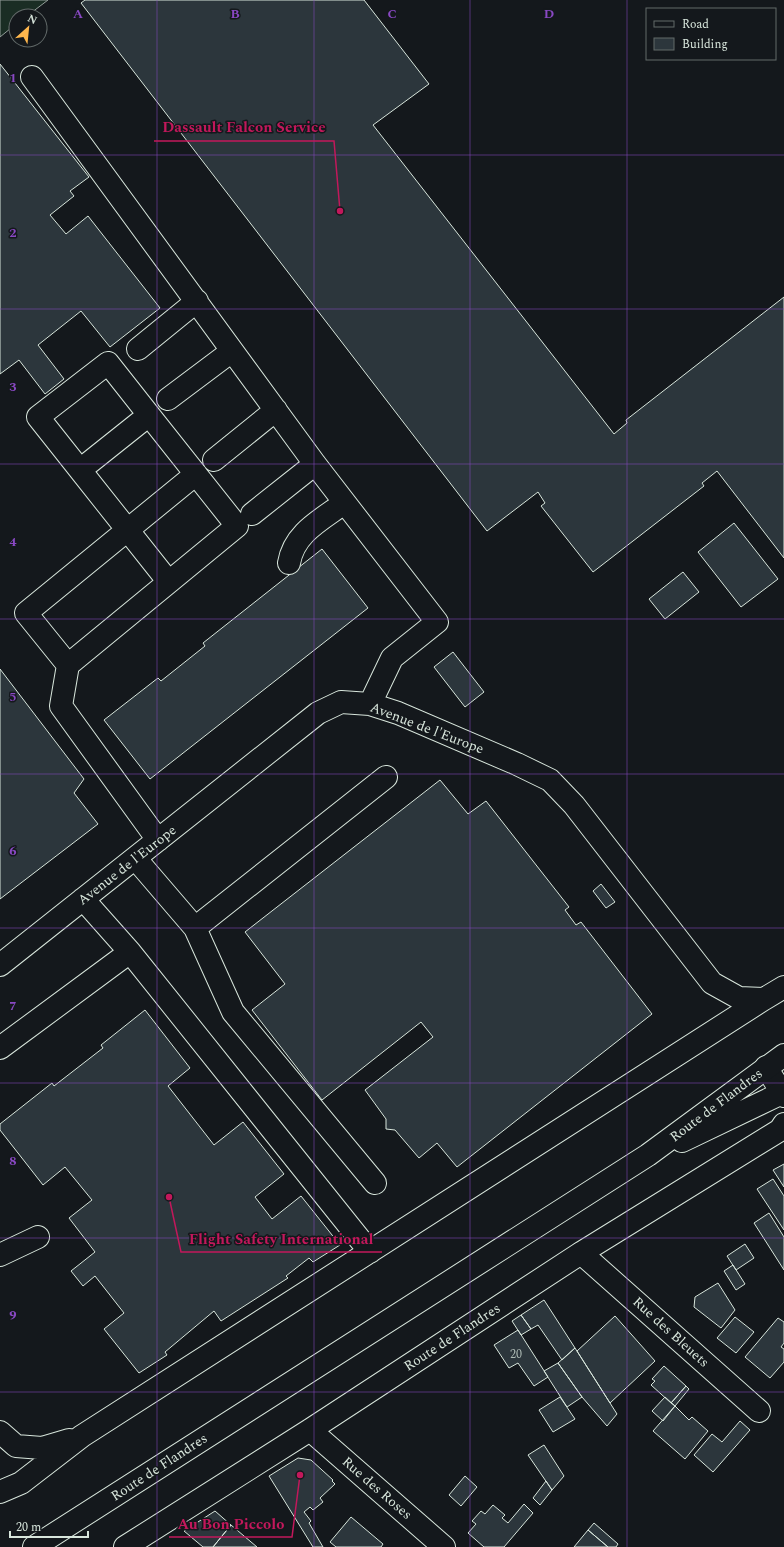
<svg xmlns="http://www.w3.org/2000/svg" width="784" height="1547" font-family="Spectral,serif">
<rect width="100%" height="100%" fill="#14181c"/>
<path fill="#1a2d24" stroke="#939e99" d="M 0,0 L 48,0 L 27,16 L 16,16 L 16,24 L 0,37 Z"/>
<path fill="#2c363c" stroke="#d8e6dc" d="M 85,0 L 364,0 L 429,84 L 373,125 L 614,434 L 627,423 L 626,420 L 784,297 L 784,558 L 717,471 L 702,483 L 704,486 L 593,572 L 541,506 L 545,503 L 538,492 L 487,531 L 81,3 Z
M 0,64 L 89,177 L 70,191 L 74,196 L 50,215 L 66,234 L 88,216 L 160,308 L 110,347 L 81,311 L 38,345 L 64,379 L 45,394 L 19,360 L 0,374 Z
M 734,523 L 778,579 L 741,607 L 698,552 Z
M 322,549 L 368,608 L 150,779 L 104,720 L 158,678 L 161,681 L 205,646 L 203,643 Z
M 683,572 L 699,592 L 665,619 L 649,599 Z
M 453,652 L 484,692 L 465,707 L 434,667 Z
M 0,669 L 84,779 L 74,793 L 98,824 L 0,899 Z
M 440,780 L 468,814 L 486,801 L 569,907 L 565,910 L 576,925 L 581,922 L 652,1014 L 457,1167 L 437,1143 L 419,1158 L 395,1130 L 386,1129 L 386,1119 L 365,1090 L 433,1037 L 421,1022 L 322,1100 L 252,1010 L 285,984 L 245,932 Z
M 601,884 L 615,902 L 606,908 L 593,891 Z
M 145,1010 L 190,1068 L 168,1086 L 214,1145 L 243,1122 L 284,1174 L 255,1197 L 272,1219 L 301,1196 L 340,1245 L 313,1262 L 309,1258 L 286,1276 L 288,1278 L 221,1321 L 214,1311 L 165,1352 L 167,1355 L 139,1373 L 104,1329 L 124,1313 L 95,1276 L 83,1286 L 71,1271 L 95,1252 L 69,1218 L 92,1200 L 65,1167 L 43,1185 L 0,1130 L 0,1124 L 52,1083 L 54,1086 L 103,1048 L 101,1045 Z
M 784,1164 L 784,1187 L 773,1170 Z
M 773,1179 L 784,1196 L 784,1230 L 757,1189 Z
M 769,1213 L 784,1237 L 784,1270 L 754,1223 Z
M 745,1244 L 754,1258 L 736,1270 L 727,1256 Z
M 733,1265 L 745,1284 L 736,1290 L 724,1271 Z
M 718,1283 L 735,1310 L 721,1328 L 694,1307 L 695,1297 Z
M 544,1300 L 575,1348 L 562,1360 L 538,1325 L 531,1329 L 521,1315 Z
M 521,1315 L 531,1329 L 521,1335 L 512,1321 Z
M 615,1316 L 655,1361 L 610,1403 L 577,1351 Z
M 735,1317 L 754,1332 L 736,1353 L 717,1338 Z
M 778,1318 L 784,1322 L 784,1343 L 781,1347 L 784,1349 L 784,1362 L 770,1378 L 745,1357 Z
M 518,1330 L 548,1377 L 534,1386 L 518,1363 L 509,1368 L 494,1345 Z
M 575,1348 L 617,1414 L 607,1426 L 582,1397 L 558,1363 Z
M 558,1363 L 582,1397 L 567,1407 L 544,1371 Z
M 664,1366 L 686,1386 L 671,1403 L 651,1385 L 655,1381 L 652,1379 Z
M 686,1386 L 689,1389 L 675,1406 L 671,1403 Z
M 560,1397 L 575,1419 L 553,1432 L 539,1410 Z
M 665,1397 L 675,1406 L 663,1421 L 652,1411 Z
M 675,1406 L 689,1420 L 692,1417 L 708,1431 L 685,1459 L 653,1431 Z
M 740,1421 L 750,1430 L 713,1472 L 694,1455 L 712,1434 L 722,1442 Z
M 544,1445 L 564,1476 L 552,1490 L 528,1455 Z
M 298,1458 L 311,1460 L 333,1480 L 332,1481 L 335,1484 L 320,1498 L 323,1502 L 313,1510 L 310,1507 L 304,1512 L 311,1521 L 309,1523 L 323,1547 L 313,1547 L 269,1476 Z
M 465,1476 L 477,1487 L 461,1506 L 449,1495 Z
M 546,1481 L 552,1490 L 540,1505 L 533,1498 Z
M 524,1504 L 533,1513 L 504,1547 L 484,1547 L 468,1533 L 476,1524 L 472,1521 L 481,1511 L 485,1514 L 493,1505 L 505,1515 L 502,1518 L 508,1523 Z
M 215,1511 L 231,1525 L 213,1547 L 203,1547 L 184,1531 Z
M 351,1517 L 383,1544 L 381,1547 L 336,1547 L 330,1542 Z
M 594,1523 L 618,1544 L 616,1547 L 608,1547 L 588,1530 Z
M 231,1525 L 257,1547 L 213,1547 Z
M 588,1530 L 608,1547 L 574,1547 Z"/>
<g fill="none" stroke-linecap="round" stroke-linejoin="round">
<defs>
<path id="minor" d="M 32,77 L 315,464 L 437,622 L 392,658 L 370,704
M 138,349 L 197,301
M 168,399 L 232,351
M 214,460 L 276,410
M 80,470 L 38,417 L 108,363 L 149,415
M 252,514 L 315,464
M 289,563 C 294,533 321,520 344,503
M 168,581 L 80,470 L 149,415 L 237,526 L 68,665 L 26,613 L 196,474
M 68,665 L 61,706 L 158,840
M 135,858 L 195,928 L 233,1012 L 375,1183
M 83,899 L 130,952 L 370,1252
M 195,928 L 386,777
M 0,965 L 318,713 L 341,702 L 370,704 L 398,713 L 517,764 L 550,780 L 574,805 L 712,983 L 739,998 L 764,999 L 784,987
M 0,1048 L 130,952
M 766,1067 L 784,1096
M 581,1253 L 759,1411
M 0,1255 L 38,1237
M 310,1430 L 444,1547
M 0,1432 L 16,1446 L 42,1448 L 69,1440
M 0,1492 L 21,1483 L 82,1436 L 764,999
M 125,1547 L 310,1430 L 581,1253 L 780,1130 L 784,1124"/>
<path id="major" d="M 682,1141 L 784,1092
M 34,1547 L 648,1155 L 784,1055"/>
</defs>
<use href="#minor" stroke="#d8e6dc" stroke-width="24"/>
<use href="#major" stroke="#d8e6dc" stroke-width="24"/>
<use href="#minor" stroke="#14181c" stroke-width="22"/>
<use href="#major" stroke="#14181c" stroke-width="22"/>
</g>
<path fill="none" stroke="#8948c3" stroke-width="1" stroke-opacity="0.55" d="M 157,0 L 157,1547M 314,0 L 314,1547M 470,0 L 470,1547M 627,0 L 627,1547M 0,155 L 784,155M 0,309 L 784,309M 0,464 L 784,464M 0,619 L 784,619M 0,774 L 784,774M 0,928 L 784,928M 0,1083 L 784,1083M 0,1238 L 784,1238M 0,1392 L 784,1392"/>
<g text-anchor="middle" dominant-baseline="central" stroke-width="3" stroke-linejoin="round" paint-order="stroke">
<g font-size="12" fill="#adbab4">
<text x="516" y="1354">20</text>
</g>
<g font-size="14" fill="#d8e6dc" stroke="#14181c">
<text transform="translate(427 728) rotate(21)">Avenue de l'Europe</text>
<text transform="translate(127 865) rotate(-38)">Avenue de l'Europe</text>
<text transform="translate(716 1105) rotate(-37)">Route de Flandres</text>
<text transform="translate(671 1332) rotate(42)">Rue des Bleuets</text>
<text transform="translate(452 1337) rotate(-33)">Route de Flandres</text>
<text transform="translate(159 1467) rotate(-33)">Route de Flandres</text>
<text transform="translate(377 1488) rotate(41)">Rue des Roses</text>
</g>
</g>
<g font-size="13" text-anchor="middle" font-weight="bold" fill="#8948c3" stroke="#14181c" stroke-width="3" stroke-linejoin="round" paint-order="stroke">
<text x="78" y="18">A</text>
<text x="235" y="18">B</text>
<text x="392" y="18">C</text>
<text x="549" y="18">D</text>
<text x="13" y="82">1</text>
<text x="13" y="237">2</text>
<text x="13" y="391">3</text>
<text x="13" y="546">4</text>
<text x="13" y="701">5</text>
<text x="13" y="855">6</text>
<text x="13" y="1010">7</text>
<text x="13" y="1165">8</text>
<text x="13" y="1319">9</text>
</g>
<path fill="none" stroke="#c2185b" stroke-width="1.5" d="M340 211L334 141H154M169 1197L181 1252H382M300 1475L292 1537H169"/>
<g fill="#c2185b" stroke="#14181c" stroke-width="1.5">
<circle cx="340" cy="211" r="4"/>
<circle cx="169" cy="1197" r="4"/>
<circle cx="300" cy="1475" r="4"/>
</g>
<g font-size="15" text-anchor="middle" font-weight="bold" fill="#c2185b" stroke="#14181c" stroke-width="3" stroke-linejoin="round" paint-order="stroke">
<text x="244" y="132">Dassault Falcon Service</text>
<text x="281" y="1244">Flight Safety International</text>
<text x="231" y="1529">Au Bon Piccolo</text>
</g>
<rect x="646" y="8" width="130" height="52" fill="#14181c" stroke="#626a69"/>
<rect x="654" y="21" width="20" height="6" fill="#14181c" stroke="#626a69"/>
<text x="682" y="28" font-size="12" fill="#d8e6dc">Road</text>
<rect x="654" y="38" width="20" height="12" fill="#2c363c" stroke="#626a69"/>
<text x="682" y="48" font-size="12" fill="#d8e6dc">Building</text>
<g transform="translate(28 28) rotate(27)"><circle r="19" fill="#14181c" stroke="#626a69"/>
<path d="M0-3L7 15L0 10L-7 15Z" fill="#ffb74d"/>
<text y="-6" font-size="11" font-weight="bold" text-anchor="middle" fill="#d8e6dc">N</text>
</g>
<path d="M10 1531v6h78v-6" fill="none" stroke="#d8e6dc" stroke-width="2"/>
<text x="16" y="1531" font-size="12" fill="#d8e6dc" stroke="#14181c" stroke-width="3" paint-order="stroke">20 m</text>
</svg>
